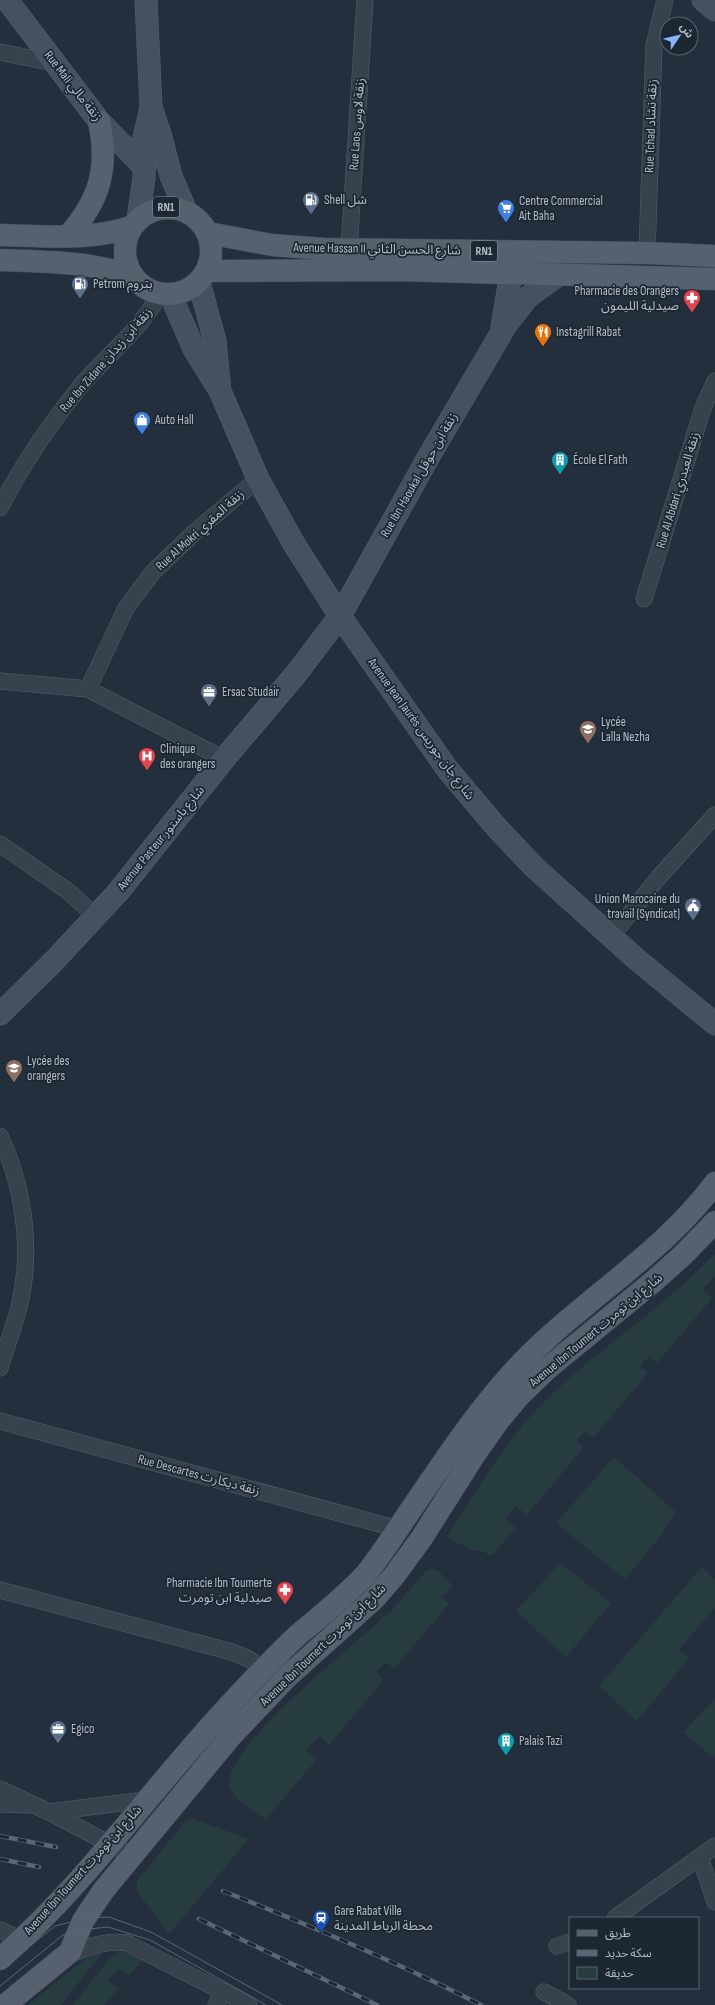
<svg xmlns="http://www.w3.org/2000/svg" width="715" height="2005" font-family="'Sofia Sans Condensed','Noto Sans Arabic',sans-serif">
<rect width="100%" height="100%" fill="#242f3e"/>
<path fill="#263c3f" d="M 715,1254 L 715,1276 L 702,1289 L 712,1298 L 657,1363 L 649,1356 L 640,1366 L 648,1373 L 593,1438 L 585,1432 L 576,1441 L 583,1448 L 527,1515 L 516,1506 L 505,1519 L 516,1528 L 491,1556 L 480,1550 L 477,1552 L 446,1538 C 476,1491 504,1442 543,1403 C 597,1349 662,1309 715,1254 Z
M 614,1457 L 676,1512 L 662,1534 L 625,1579 L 556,1523 Z
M 560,1563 L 611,1603 L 566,1657 L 516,1611 Z
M 702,1567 L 715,1580 L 715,1608 L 679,1649 L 689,1658 L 637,1721 L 599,1686 Z
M 432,1568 L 437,1570 L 453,1586 L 442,1597 L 449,1604 L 394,1669 L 386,1662 L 376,1673 L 384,1680 L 329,1745 L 319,1736 L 306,1750 L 317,1759 L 266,1819 C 254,1811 232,1800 229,1785 C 224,1747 355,1645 384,1617 C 399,1604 411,1587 425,1572 Z
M 715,1699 L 715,1754 L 712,1757 L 683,1732 Z
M 194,1819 L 249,1839 L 169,1934 L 137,1891 L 137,1881 L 182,1825 L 189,1820 Z
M 120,1952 L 131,1953 L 143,1960 L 129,1976 L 118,1968 L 108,1981 L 118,1989 L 104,2005 L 73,2005 L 110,1958 Z
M 96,1953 L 102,1953 L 61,2005 L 28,2005 L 84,1960 Z"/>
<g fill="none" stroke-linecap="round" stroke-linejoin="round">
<defs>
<path id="street" d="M 0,52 L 54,63
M 349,249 L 365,0
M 647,253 L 654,45 L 665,0
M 0,508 C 22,465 49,425 79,388 C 105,357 142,329 160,293
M 644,599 L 703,408 L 715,381
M 0,681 L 88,689 L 224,759
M 88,689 L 126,608 L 153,572 L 197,530 L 258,479
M 0,844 L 69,892 L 95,916
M 611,937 L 659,877 L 715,815
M 0,1136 C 24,1187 33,1251 19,1307 C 14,1327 6,1348 0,1368
M 0,1421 L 398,1529
M 0,1590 L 232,1652 L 247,1658 L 263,1668
M 0,1789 L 49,1812 L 131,1855
M 0,1804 L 28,1805
M 49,1812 L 145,1800
M 700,1857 L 715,1902
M 615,1918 L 715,1846
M 0,1930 L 22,1940
M 557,1946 L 570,1942
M 67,1956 C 87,1947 104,1940 127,1943 L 249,2005
M 544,1992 L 568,2005
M 216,2005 L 223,1991"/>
<path id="secondary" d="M 7,0 L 99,121 L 145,168
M 146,0 L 151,107 L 160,134 L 171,176 L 186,211
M 703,0 L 715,10
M 138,219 L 144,178 L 144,138 L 151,107
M 199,282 L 215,341 L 220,391
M 170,294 L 194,349 L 220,391 L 258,479 L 294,544 L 340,616 L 448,770 L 498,829 L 534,867 L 635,958 L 715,1024
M 502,327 L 511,273
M 0,1014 L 54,961 L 118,892 L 224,759 L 296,674 L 340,616 L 429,456 L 506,325 L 528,297 L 560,274"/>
<path id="primary" d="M125 251a43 43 0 1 1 86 0a43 43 0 1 1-86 0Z
M 208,233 L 272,245 L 324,249 L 647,253 L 715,256
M 0,235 C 44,236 89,241 131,227
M 68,236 C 100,200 109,168 99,121
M 0,260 C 45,262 91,261 134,277
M 207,271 L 400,270 L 715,279
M 0,1959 C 84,1886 149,1792 225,1710 C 249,1684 273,1658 299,1634 C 322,1615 346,1596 366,1574 C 383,1553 397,1530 412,1508 C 442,1464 471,1420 506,1380 C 569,1307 657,1261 715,1183
M 5,2005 L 70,1952 L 83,1921 L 103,1891 L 231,1736 L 287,1677 L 374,1599 L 394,1576 L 421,1539 L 473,1457 L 499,1420 L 519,1396 L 548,1368 L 654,1281 L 683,1255 L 715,1222"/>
</defs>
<use href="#street" stroke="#565f6c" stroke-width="17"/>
<use href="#secondary" stroke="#565f6c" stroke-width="23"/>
<use href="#primary" stroke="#414a57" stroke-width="23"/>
<use href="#street" stroke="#38414e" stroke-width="16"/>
<use href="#secondary" stroke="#465061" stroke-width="22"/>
<use href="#primary" stroke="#56606e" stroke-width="22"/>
<path stroke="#5a6575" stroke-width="1" d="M 0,1970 L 55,1926 L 86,1918 L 109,1917 L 151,1932 L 282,2005
M 0,1986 L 63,1935 L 79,1930 L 108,1927 L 150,1940 L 266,2005"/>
<defs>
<path id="rail" d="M 0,1836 L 56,1847
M 0,1859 L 39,1867
M 223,1891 C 311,1926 397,1962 481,2005
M 199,1919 L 377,2005"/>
</defs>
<use href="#rail" stroke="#5a6575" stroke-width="4.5"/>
<use href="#rail" stroke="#1d2633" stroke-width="3" stroke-dasharray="9" stroke-linecap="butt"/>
</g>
<defs>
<symbol id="fuel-pin" viewBox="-11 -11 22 30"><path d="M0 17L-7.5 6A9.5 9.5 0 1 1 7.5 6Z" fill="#5c6f8a" stroke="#1d2633"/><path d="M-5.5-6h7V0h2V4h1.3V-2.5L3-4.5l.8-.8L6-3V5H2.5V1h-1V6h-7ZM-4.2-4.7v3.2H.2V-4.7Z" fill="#fff"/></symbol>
<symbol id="supermarket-pin" viewBox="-11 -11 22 30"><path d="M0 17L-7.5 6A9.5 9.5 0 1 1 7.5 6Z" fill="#3f7fe0" stroke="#1d2633"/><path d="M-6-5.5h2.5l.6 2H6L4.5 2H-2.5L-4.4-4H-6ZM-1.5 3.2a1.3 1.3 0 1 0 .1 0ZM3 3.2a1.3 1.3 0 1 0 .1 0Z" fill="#fff"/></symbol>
<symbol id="pharmacy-pin" viewBox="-11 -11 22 30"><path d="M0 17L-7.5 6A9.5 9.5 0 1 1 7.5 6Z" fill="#e0444e" stroke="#1d2633"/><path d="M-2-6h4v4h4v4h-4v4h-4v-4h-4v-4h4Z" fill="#fff"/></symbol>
<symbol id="restaurant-pin" viewBox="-11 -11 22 30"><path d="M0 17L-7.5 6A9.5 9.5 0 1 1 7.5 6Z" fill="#e8710a" stroke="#1d2633"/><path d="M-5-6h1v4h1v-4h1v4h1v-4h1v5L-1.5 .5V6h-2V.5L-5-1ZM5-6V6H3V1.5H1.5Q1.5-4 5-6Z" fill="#fff"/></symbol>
<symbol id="shop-pin" viewBox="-11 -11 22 30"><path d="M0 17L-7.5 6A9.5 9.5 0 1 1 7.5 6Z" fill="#3f7fe0" stroke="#1d2633"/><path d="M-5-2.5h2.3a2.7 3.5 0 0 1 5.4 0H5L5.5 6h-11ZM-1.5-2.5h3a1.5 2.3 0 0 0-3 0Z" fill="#fff"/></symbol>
<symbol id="building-pin" viewBox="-11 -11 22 30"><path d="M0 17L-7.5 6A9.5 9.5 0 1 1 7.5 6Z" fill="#0f9aa8" stroke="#1d2633"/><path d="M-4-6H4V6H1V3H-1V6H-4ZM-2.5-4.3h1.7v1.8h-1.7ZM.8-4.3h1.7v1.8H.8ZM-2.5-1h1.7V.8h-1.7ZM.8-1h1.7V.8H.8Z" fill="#fff"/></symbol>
<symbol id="office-pin" viewBox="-11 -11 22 30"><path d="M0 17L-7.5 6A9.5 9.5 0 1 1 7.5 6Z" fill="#5c6f8a" stroke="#1d2633"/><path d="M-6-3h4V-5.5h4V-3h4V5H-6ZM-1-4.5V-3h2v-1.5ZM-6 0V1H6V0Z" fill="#fff"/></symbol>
<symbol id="school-pin" viewBox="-11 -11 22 30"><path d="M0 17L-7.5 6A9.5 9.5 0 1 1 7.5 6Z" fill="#8d6e63" stroke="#1d2633"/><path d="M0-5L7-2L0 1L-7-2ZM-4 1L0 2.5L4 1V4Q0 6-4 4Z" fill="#fff"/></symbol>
<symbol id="hospital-pin" viewBox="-11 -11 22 30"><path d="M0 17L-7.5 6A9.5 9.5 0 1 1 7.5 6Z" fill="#e0444e" stroke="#1d2633"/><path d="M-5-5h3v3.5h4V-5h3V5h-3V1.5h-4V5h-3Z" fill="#fff"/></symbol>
<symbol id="civic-pin" viewBox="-11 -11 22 30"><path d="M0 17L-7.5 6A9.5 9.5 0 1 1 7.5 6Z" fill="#5c6f8a" stroke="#1d2633"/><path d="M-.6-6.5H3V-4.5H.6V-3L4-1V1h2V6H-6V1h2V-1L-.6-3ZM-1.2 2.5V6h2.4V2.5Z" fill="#fff"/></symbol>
<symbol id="station-pin" viewBox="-11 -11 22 30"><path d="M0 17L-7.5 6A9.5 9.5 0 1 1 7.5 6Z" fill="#1a4fb4" stroke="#1d2633"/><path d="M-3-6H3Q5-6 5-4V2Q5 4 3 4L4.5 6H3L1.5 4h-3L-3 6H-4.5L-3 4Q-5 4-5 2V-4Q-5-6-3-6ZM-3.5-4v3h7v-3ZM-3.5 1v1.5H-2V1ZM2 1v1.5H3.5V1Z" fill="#fff"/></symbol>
</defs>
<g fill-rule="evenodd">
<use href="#fuel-pin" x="301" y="190" width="20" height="27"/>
<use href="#supermarket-pin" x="496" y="198" width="20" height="27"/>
<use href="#fuel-pin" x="70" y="274" width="20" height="27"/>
<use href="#pharmacy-pin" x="682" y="288" width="20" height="27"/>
<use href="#restaurant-pin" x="533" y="322" width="20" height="27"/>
<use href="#shop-pin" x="132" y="410" width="20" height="27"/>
<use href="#building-pin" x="550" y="450" width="20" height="27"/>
<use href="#office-pin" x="199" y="682" width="20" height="27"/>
<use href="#school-pin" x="578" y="719" width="20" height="27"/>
<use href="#hospital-pin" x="137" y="746" width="20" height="27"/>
<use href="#civic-pin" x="683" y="896" width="20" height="27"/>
<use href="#school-pin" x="4" y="1058" width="20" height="27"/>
<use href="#pharmacy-pin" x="275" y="1580" width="20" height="27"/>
<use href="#office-pin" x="48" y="1719" width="20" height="27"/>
<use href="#building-pin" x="496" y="1731" width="20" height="27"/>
<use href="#station-pin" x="311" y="1908" width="20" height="27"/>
</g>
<g text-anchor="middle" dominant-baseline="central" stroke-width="3.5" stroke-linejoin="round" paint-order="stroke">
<g fill="#1d2633" stroke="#878f9c" stroke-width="1">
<rect x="153" y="197" width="26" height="20" rx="3"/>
<rect x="471" y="241" width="26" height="20" rx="3"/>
</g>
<g font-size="12" font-weight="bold" fill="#b4bcc9">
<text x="166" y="207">RN1</text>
<text x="484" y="251">RN1</text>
</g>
<g font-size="13" fill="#b4bcc9" stroke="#1d2633">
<text transform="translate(73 86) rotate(52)">Rue Mali زنقة مالي</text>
<text transform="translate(357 124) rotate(-86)">Rue Laos زنقة لاوس</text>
<text transform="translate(651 126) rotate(-88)">Rue Tchad زنقة نشاد</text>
<text transform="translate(377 249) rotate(1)">Avenue Hassan II شارع الحسن الثاني</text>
<text transform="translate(106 360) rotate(-49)">Rue Ibn Zidane زنقة ابن زيدان</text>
<text transform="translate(419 475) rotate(-60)">Rue Ibn Haoukal زنقة ابن حوقل</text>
<text transform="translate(678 490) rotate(-73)">Rue Al Abdari زنقة العبدري</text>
<text transform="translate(200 530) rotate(-42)">Rue Al Mokri زنقة المقري</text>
<text transform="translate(421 729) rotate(54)">Avenue Jean Jaurès شارع جان جوريس</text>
<text transform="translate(161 838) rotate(-51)">Avenue Pasteur شارع باستور</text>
<text transform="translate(596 1330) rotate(-40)">Avenue Ibn Toumert شارع ابن تومرت</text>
<text transform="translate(199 1475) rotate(15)">Rue Descartes زنقة ديكارت</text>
<text transform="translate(323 1645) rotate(-44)">Avenue Ibn Toumert شارع ابن تومرت</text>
<text transform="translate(83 1870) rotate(-48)">Avenue Ibn Toumert شارع ابن تومرت</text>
</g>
<g font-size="13" fill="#b4bcc9" stroke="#1d2633" text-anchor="start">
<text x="324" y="200">Shell شل</text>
<text x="519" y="201">Centre Commercial<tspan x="519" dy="15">Ait Baha</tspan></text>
<text x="93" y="284">Petrom بتروم</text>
<text x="679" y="291" text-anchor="end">Pharmacie des Orangers<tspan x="679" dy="15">صيدلية الليمون</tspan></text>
<text x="556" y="332">Instagrill Rabat</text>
<text x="155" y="420">Auto Hall</text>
<text x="573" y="460">École El Fath</text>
<text x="222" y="692">Ersac Studair</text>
<text x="601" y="722">Lycée<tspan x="601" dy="15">Lalla Nezha</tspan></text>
<text x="160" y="749">Clinique<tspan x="160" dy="15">des orangers</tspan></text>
<text x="680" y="899" text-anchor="end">Union Marocaine du<tspan x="680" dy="15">travail (Syndicat)</tspan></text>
<text x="27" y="1061">Lycée des<tspan x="27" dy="15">orangers</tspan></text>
<text x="272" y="1583" text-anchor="end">Pharmacie Ibn Toumerte<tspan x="272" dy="15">صيدلية ابن تومرت</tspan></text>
<text x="71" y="1729">Egico</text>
<text x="519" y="1741">Palais Tazi</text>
<text x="334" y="1911">Gare Rabat Ville<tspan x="334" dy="15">محطة الرباط المدينة</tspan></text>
</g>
</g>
<rect x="569" y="1917" width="130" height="72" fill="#1d2633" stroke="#59626f"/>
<rect x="577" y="1930" width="20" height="6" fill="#56606e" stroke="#59626f"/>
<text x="605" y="1937" font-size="12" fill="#b4bcc9">طريق</text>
<rect x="577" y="1950" width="20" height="6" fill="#5a6575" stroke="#59626f"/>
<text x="605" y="1957" font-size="12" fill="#b4bcc9">سكة حديد</text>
<rect x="577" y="1967" width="20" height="12" fill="#263c3f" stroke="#59626f"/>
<text x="605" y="1977" font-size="12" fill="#b4bcc9">حديقة</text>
<g transform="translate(679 36) rotate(55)"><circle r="19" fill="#1d2633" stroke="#59626f"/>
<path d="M0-3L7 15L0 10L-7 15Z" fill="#8ab4f8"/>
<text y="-6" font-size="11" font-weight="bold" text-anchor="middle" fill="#b4bcc9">ش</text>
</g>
</svg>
